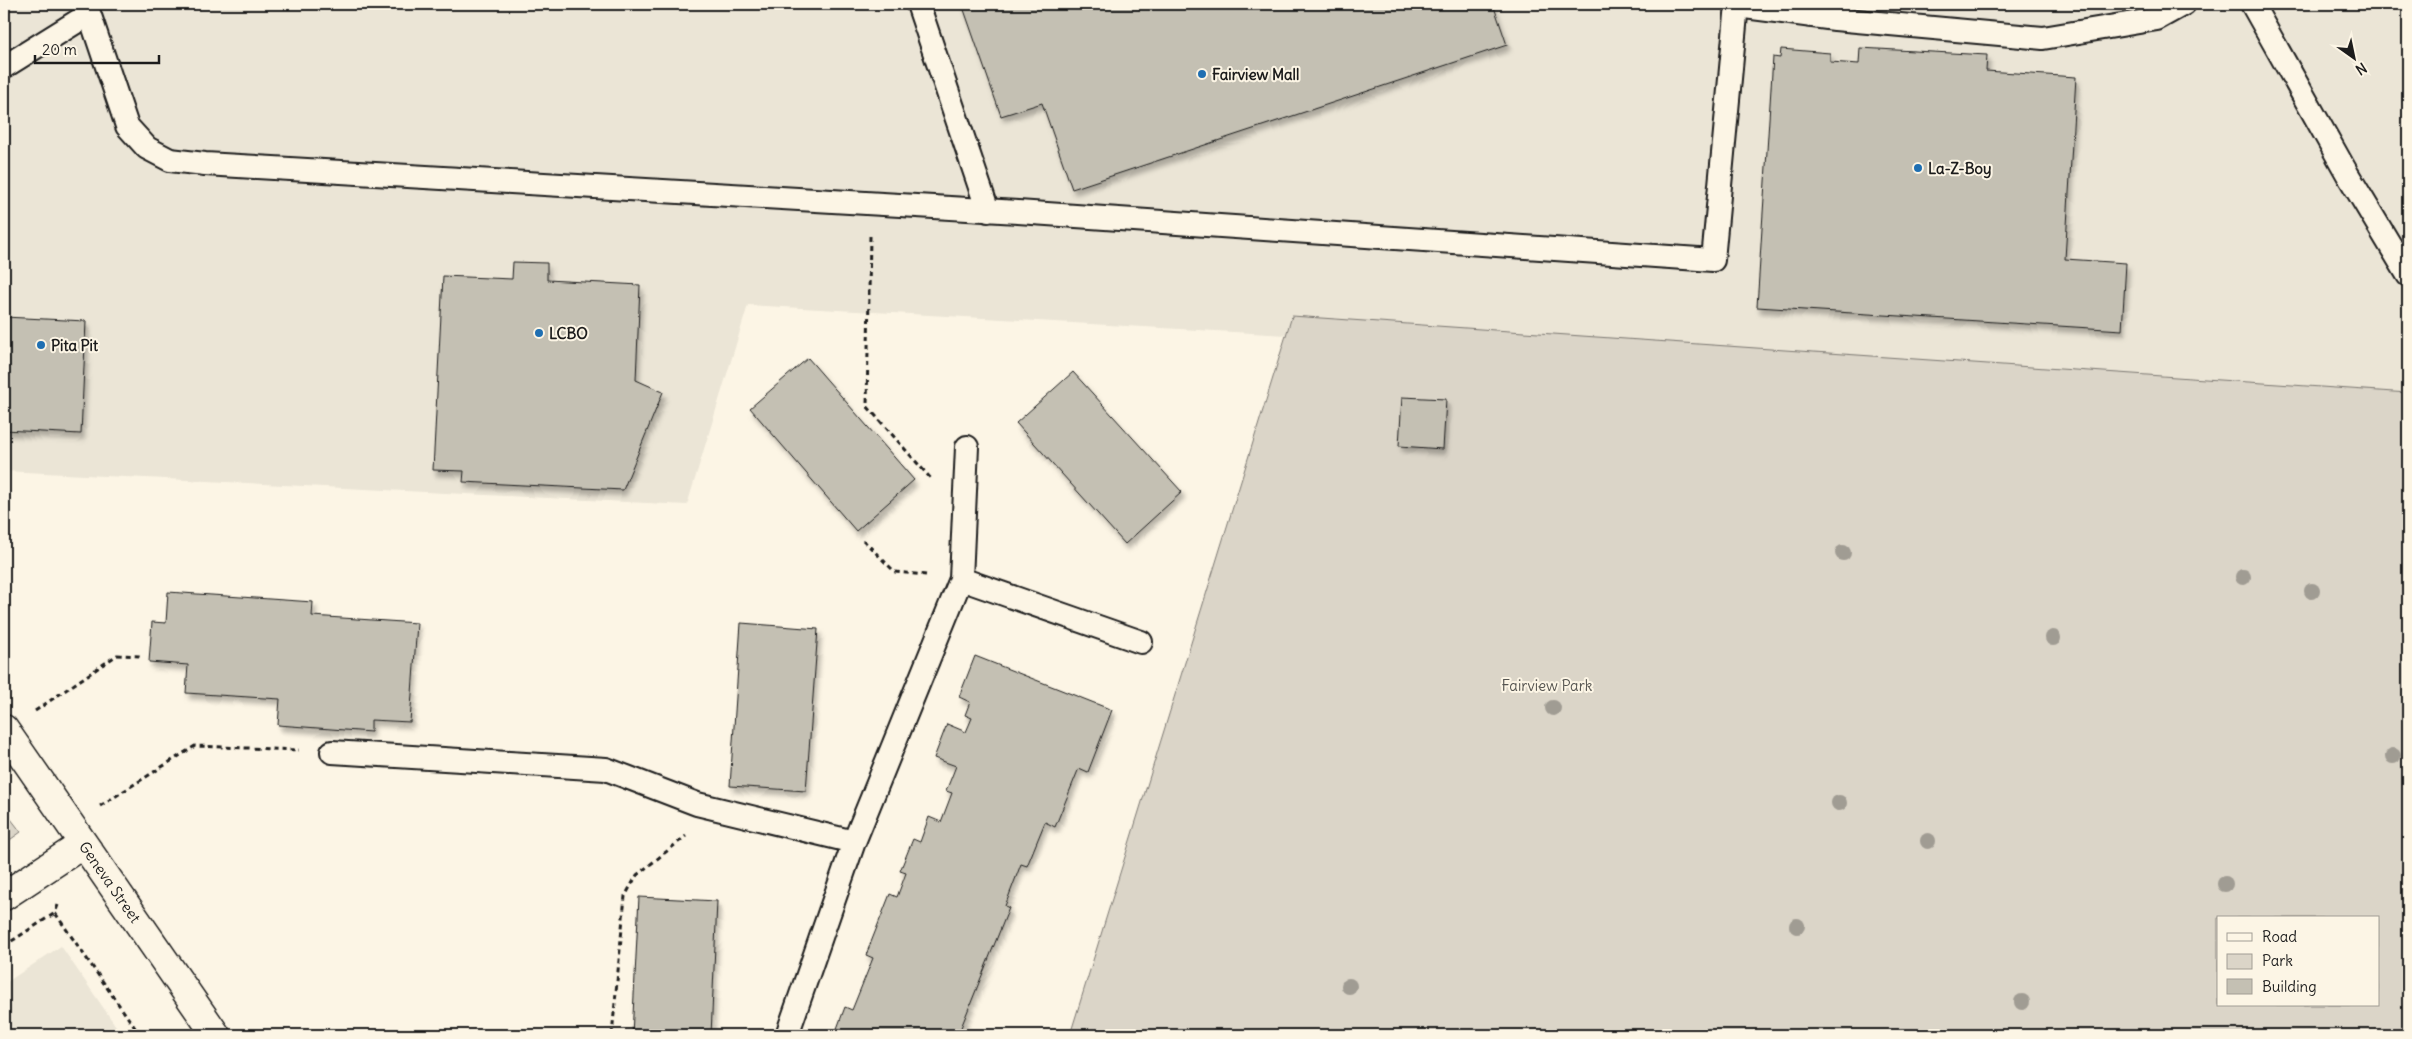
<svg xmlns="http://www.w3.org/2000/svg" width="2412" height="1039" font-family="Delius,sans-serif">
<defs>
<filter id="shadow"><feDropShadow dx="3" dy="5.5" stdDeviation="2.5" flood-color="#0004"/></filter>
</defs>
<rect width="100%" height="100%" fill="#fcf5e5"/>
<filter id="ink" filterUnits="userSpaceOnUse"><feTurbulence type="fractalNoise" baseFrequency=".02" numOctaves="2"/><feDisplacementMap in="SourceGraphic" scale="10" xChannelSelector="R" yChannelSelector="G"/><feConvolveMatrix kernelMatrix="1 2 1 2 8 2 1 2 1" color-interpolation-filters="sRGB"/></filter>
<g filter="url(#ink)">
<path fill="#ebe5d6" d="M 4,4 L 2408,4 L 2408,393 L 1755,361 L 748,305 L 687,505 L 4,471 Z
M 61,946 L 122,1035 L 4,1035 L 4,984 Z"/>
<path fill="#dbd5c8" stroke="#7c7872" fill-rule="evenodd" d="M 1292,316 L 2408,393 L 2408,1035 L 1070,1035 ZM 2218,918 L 2378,918 L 2378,1005 L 2218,1005 Z
M 4,810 L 21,832 L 4,844 Z"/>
<path fill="#c4c0b3" stroke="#1c1c1c" filter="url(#shadow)" d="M 962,4 L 1493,4 L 1507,45 L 1072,189 L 1042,103 L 1001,116 Z
M 1860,48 L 1987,55 L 1986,71 L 2076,77 L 2065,259 L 2126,263 L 2122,330 L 1757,307 L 1773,57 L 1780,58 L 1781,49 L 1830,53 L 1830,62 L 1859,64 Z
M 513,262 L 547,263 L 547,280 L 640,285 L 636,380 L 663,392 L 623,490 L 463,482 L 464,471 L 433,470 L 443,276 L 512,279 Z
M 4,317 L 86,321 L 81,434 L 4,430 Z
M 808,358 L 914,480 L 856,531 L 750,408 Z
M 1073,372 L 1182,492 L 1125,544 L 1016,423 Z
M 1402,397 L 1446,399 L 1443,449 L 1399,446 Z
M 168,592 L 313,602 L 312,616 L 417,623 L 410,722 L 371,720 L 371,732 L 278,725 L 280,699 L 186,693 L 188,665 L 149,662 L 152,622 L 166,623 Z
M 741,623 L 818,629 L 806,791 L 730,786 Z
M 975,656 L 1112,710 L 1088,772 L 1079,768 L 1055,827 L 1045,822 L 1027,866 L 1021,864 L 1005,906 L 1009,908 L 958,1035 L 838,1035 L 835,1034 L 845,1007 L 852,1010 L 873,958 L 866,955 L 890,894 L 897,897 L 906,873 L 900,871 L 913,839 L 920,842 L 929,817 L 941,822 L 952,793 L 946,791 L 956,766 L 934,758 L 947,724 L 966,732 L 972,718 L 965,715 L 970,702 L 959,697 Z
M 639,897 L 717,901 L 711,1035 L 632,1035 Z"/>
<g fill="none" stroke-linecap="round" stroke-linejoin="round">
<defs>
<path id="lane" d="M 86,4 L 127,126 L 147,148 L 170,160 L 205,164 L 1018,212 L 1713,260 L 1737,4
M 918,4 L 988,211
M 2252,4 L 2348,175 L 2408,275
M 1737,6 L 1835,19 L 2043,38 L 2157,19 L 2184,4
M 4,67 L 89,14
M 961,579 L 967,447
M 332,752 L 606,769 L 697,804 L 854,842
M 787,1035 L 854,842 L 961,579 L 1141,642"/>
<path id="street" d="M 4,896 L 83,844"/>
<path id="secondary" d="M 4,729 L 216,1035"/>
</defs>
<use href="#lane" stroke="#1c1c1c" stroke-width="26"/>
<use href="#street" stroke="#1c1c1c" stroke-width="31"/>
<use href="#secondary" stroke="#1c1c1c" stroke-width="31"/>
<path stroke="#1c1c1c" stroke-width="3" stroke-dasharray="5 4" stroke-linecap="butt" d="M 870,236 L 867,406 L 932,480
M 863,540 L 895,572 L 926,575
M 35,711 L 117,655 L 142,656
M 100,806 L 195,746 L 299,750
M 58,905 L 55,913 L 140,1035
M 4,946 L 55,913
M 612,1035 L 625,896 L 637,875 L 686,836"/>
<use href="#lane" stroke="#fcf5e5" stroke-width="22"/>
<use href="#street" stroke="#fcf5e5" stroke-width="28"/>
<use href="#secondary" stroke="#fcf5e5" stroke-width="28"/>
</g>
<g fill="#a09c93">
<circle cx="1843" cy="553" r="8"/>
<circle cx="2243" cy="577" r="8"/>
<circle cx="2312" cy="591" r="8"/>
<circle cx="2053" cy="638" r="8"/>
<circle cx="1553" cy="708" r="8"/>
<circle cx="2393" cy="756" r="8"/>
<circle cx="1839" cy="803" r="8"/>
<circle cx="1928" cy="841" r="8"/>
<circle cx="2225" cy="884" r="8"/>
<circle cx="1797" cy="926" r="8"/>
<circle cx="1349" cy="986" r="8"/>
<circle cx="2022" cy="1002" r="8"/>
</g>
</g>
<g fill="#1f6fb2" stroke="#fcf5e5" stroke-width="2">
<circle cx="1202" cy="74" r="5"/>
<circle cx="1918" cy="168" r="5"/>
<circle cx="539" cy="333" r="5"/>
<circle cx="41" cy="345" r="5"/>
</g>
<g text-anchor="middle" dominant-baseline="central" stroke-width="4" stroke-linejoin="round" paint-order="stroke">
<g font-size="15" font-weight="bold" fill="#1c1c1c" stroke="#fcf5e5" text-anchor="start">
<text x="1212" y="74">Fairview Mall</text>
<text x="1928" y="168">La-Z-Boy</text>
<text x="549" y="333">LCBO</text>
<text x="51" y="345">Pita Pit</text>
</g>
<g font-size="15" fill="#555450" stroke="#fcf5e5">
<text x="1547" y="685">Fairview Park</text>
</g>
<g font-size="15" fill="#1c1c1c" stroke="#fcf5e5">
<text transform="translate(110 882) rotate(55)">Geneva Street</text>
</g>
</g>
<rect width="2412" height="1039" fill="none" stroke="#fcf5e5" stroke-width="20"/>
<rect x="10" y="10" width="2392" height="1019" fill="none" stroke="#1c1c1c" stroke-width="2" filter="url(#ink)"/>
<rect x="2217" y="916" width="162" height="90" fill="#fcf5e5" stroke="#a29e95"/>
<rect x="2227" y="933" width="25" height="8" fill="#fcf5e5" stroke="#a29e95"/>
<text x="2262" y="942" font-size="15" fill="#1c1c1c">Road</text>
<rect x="2227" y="954" width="25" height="15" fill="#dbd5c8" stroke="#a29e95"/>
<text x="2262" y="966" font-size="15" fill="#1c1c1c">Park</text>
<rect x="2227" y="979" width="25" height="15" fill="#c4c0b3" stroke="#a29e95"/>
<text x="2262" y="992" font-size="15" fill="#1c1c1c">Building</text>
<g transform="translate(2354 58) rotate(147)" stroke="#fcf5e5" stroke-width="4" paint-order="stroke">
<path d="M0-4L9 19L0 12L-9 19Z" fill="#1c1c1c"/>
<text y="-8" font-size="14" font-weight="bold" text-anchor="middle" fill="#1c1c1c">N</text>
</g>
<path d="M35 55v8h124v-8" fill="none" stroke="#1c1c1c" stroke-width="2.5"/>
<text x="42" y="55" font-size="15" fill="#1c1c1c" stroke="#fcf5e5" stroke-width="4" paint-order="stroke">20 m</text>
</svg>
